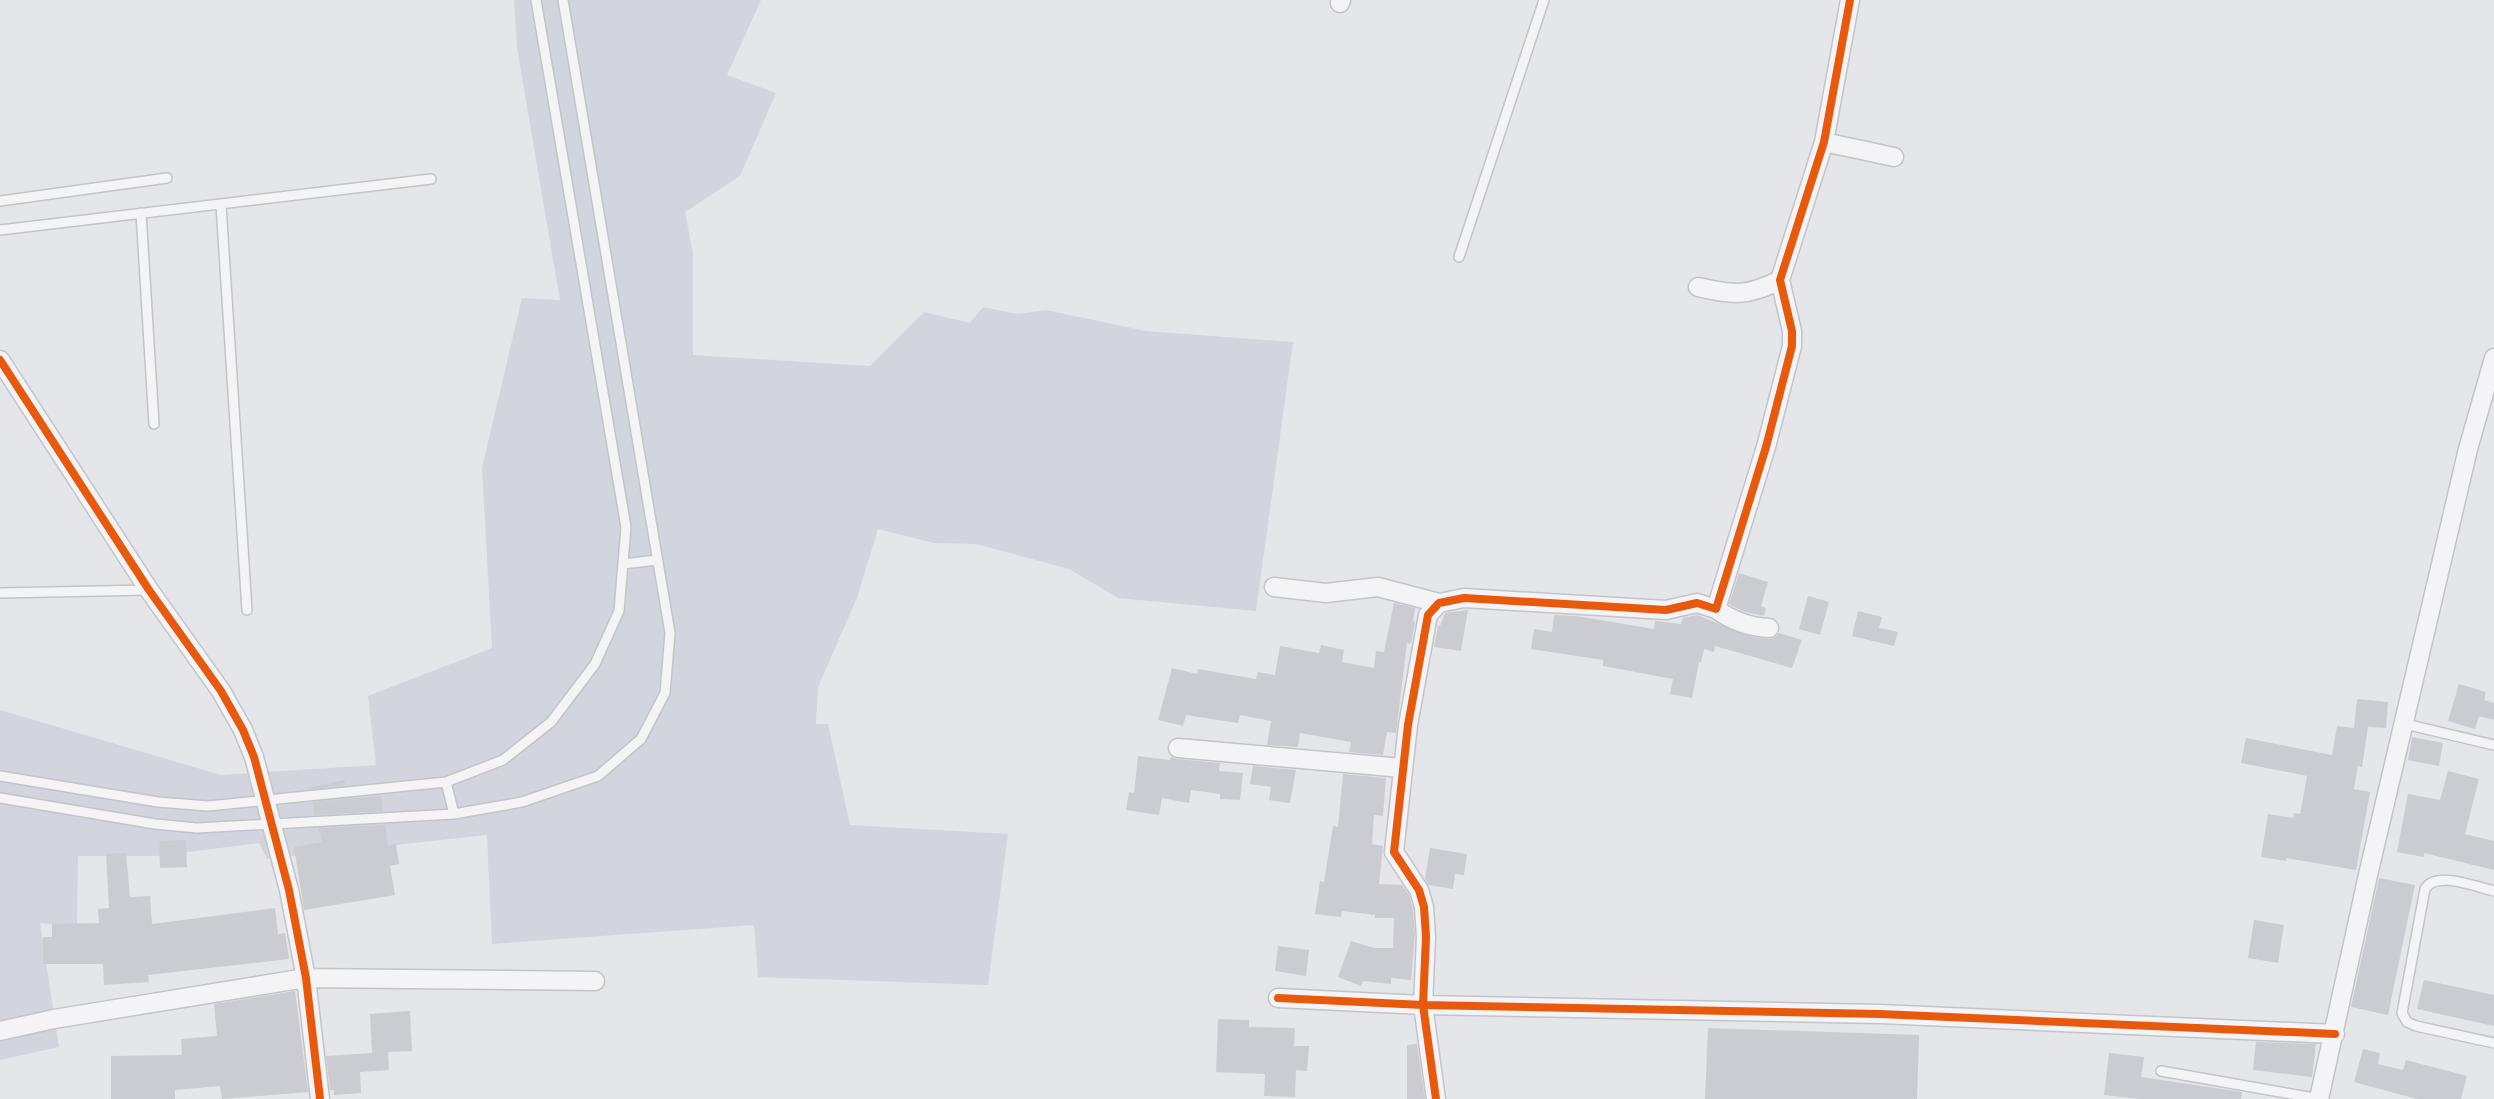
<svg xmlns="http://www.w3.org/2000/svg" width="2494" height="1099" font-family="'DM Sans',sans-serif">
<rect width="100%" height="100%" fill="#e4e6ea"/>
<path fill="#d2d5dd" d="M 514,0 L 761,0 L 727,75 L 776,93 L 740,176 L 685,212 L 693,254 L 693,355 L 870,366 L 924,312 L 970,323 L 983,307 L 1017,314 L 1046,310 L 1146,331 L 1293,342 L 1256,611 L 1118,598 L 1069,569 L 976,544 L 934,543 L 878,529 L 857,598 L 818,687 L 816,724 L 828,724 L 850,825 L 1008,834 L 988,985 L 758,977 L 754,925 L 492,944 L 487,835 L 267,859 L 259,843 L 155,856 L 78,856 L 77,926 L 40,923 L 59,1047 L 0,1060 L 0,710 L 221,775 L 376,765 L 368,696 L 492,648 L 482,468 L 522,298 L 560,300 L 517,48 Z"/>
<path fill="#caccd1" d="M 1739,573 L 1768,582 L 1761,606 L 1766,608 L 1764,616 L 1745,612 L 1729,604 Z
M 1808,596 L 1829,602 L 1820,635 L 1799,629 Z
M 1394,603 L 1415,608 L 1413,621 L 1415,622 L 1411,644 L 1407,643 L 1396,733 L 1387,732 L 1383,755 L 1349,752 L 1351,742 L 1300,733 L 1298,747 L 1267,745 L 1271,721 L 1240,715 L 1238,723 L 1186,715 L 1183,726 L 1158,720 L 1172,668 L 1197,674 L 1198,669 L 1256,679 L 1258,672 L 1275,675 L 1280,646 L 1319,653 L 1321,645 L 1344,650 L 1342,662 L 1374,668 L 1376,651 L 1384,652 Z
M 1468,610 L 1461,651 L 1434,647 L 1438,626 L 1440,626 L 1445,613 Z
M 1858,611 L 1882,617 L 1879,628 L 1898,632 L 1894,646 L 1852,636 Z
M 1554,615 L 1576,616 L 1654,629 L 1655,621 L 1681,624 L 1683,618 L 1697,615 L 1752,637 L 1769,639 L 1774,638 L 1779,633 L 1802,640 L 1792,668 L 1715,646 L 1714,652 L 1704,649 L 1701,662 L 1699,662 L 1692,698 L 1670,694 L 1673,679 L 1603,666 L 1603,660 L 1531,649 L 1534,629 L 1552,632 Z
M 2459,684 L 2486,692 L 2484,700 L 2494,703 L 2494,720 L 2479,716 L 2475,729 L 2448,721 Z
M 2357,699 L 2388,702 L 2386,728 L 2368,727 L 2362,767 L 2358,766 L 2354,789 L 2370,792 L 2356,870 L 2286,858 L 2286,861 L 2261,857 L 2268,814 L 2293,818 L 2294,813 L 2300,814 L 2307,776 L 2241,763 L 2246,738 L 2332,755 L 2337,726 L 2354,728 Z
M 2412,737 L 2443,743 L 2439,766 L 2408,760 Z
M 1138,756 L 1170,760 L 1171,757 L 1177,759 L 1220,763 L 1219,771 L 1243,773 L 1240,800 L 1220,799 L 1220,794 L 1191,790 L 1189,803 L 1162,798 L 1159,815 L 1126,810 L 1129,792 L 1134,793 Z
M 1253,766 L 1296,770 L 1290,803 L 1269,800 L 1271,787 L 1250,784 Z
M 2448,771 L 2479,779 L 2465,834 L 2494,841 L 2494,870 L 2424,853 L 2424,857 L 2397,852 L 2408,794 L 2440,800 Z
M 1343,774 L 1386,778 L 1383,816 L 1374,815 L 1372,844 L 1383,846 L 1379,884 L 1402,885 L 1409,895 L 1413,909 L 1415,934 L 1411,980 L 1391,978 L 1391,984 L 1363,981 L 1361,986 L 1338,977 L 1351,941 L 1374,948 L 1393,948 L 1394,918 L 1375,918 L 1375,915 L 1342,911 L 1341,917 L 1315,914 L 1320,881 L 1324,882 L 1333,826 L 1338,827 Z
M 344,780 L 346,785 L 309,789 L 309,788 Z
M 381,796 L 383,811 L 315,815 L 312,802 Z
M 385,825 L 388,845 L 396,844 L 399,864 L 390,866 L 395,895 L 304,910 L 294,847 L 322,842 L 318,828 Z
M 186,840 L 187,867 L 160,868 L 159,841 Z
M 1430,848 L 1467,854 L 1464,875 L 1455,874 L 1453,889 L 1429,885 L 1425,879 Z
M 126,853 L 130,897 L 150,896 L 152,924 L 275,908 L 278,934 L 285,933 L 289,959 L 148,975 L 149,982 L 104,985 L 103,964 L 43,964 L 43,937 L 52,937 L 52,924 L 99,923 L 98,909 L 109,908 L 106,854 Z
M 2379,878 L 2415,885 L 2388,1015 L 2351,1007 Z
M 2254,920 L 2284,925 L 2278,963 L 2248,958 Z
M 1278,946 L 1309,950 L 1306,976 L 1275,971 Z
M 2424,980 L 2494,995 L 2494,1026 L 2417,1009 Z
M 295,991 L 308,1092 L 222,1099 L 220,1086 L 175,1090 L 175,1099 L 111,1099 L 111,1056 L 182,1055 L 181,1039 L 217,1036 L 214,1004 Z
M 410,1011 L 412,1051 L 388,1052 L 389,1070 L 360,1072 L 361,1093 L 334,1095 L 334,1090 L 330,1090 L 326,1056 L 372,1053 L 370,1014 Z
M 1218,1019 L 1249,1020 L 1249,1027 L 1295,1028 L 1294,1046 L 1309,1046 L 1307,1071 L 1296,1070 L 1295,1097 L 1264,1096 L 1265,1074 L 1216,1072 Z
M 1708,1028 L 1919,1035 L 1917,1099 L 1705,1099 Z
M 2256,1042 L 2316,1044 L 2312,1077 L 2253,1070 Z
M 1417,1044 L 1425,1099 L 1407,1099 L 1407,1045 Z
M 2363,1049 L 2380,1053 L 2378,1064 L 2403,1070 L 2406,1060 L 2467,1076 L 2461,1099 L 2417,1099 L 2354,1082 Z
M 2109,1053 L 2144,1057 L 2141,1077 L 2242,1092 L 2241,1099 L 2140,1099 L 2104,1095 Z"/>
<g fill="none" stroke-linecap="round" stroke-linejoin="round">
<defs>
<path id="lane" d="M 0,201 L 167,178
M 221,205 L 247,610
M 141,213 L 154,424
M 0,230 L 431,179
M 1459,257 L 1544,0
M 623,564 L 657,560
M 0,593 L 149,590
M 2405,724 L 2494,745
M 0,776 L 158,802 L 208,806 L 446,782 L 503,760 L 551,722 L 595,664 L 619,611 L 626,527 L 536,0
M 446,782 L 454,814
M 0,798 L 155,824 L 197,828 L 454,814 L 522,802 L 598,776 L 641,739 L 665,693 L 670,633 L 563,0
M 2494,891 C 2476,887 2436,870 2425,889 L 2402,1013 L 2407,1022 L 2416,1026 L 2494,1043
M 2161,1071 L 2320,1099"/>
<path id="street" d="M 1340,3 L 1341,0
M 1824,142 L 1894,157
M 1698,287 C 1734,295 1746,297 1780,280
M 0,360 L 149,590 L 221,691 L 243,730 L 254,757 L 289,890 L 306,978 L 320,1099
M 1274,587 L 1326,593 L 1378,587 L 1439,603
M 1716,609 C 1731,620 1750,627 1769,628
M 1178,748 L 1402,768
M 1278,998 L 1423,1005 L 1880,1014 L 2335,1034
M 0,1031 L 54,1019 L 306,978 L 595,981
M 1436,1099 L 1423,1005 L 1426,937 L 1424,907 L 1419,890 L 1394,852 L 1408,725 L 1428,615 L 1439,603 L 1464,598 L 1666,610 L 1697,603 L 1716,609 L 1766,447 L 1792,346 L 1792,331 L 1780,280 L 1824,142 L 1850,0
M 2319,1099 L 2368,875 L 2468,449 L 2494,358"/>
</defs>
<use href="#lane" stroke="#c2c4c8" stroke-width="12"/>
<use href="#street" stroke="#c2c4c8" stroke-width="21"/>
<use href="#lane" stroke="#f4f4f6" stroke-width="9"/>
<use href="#street" stroke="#f4f4f6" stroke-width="18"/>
<defs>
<path id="cycleway" d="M 0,360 L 149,590 L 221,691 L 243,730 L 254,757 L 289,890 L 306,978 L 320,1099
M 1278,998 L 1423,1005 L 1880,1014 L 2335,1034
M 1436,1099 L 1423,1005 L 1426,937 L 1424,907 L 1419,890 L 1394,852 L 1408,725 L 1428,615 L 1439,603 L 1464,598 L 1666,610 L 1697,603 L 1716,609 L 1766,447 L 1792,346 L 1792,331 L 1780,280 L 1824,142 L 1850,0"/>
</defs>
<use href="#cycleway" stroke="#f2f4f9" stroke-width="11"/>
<use href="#cycleway" stroke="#e8590c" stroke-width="8"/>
</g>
</svg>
